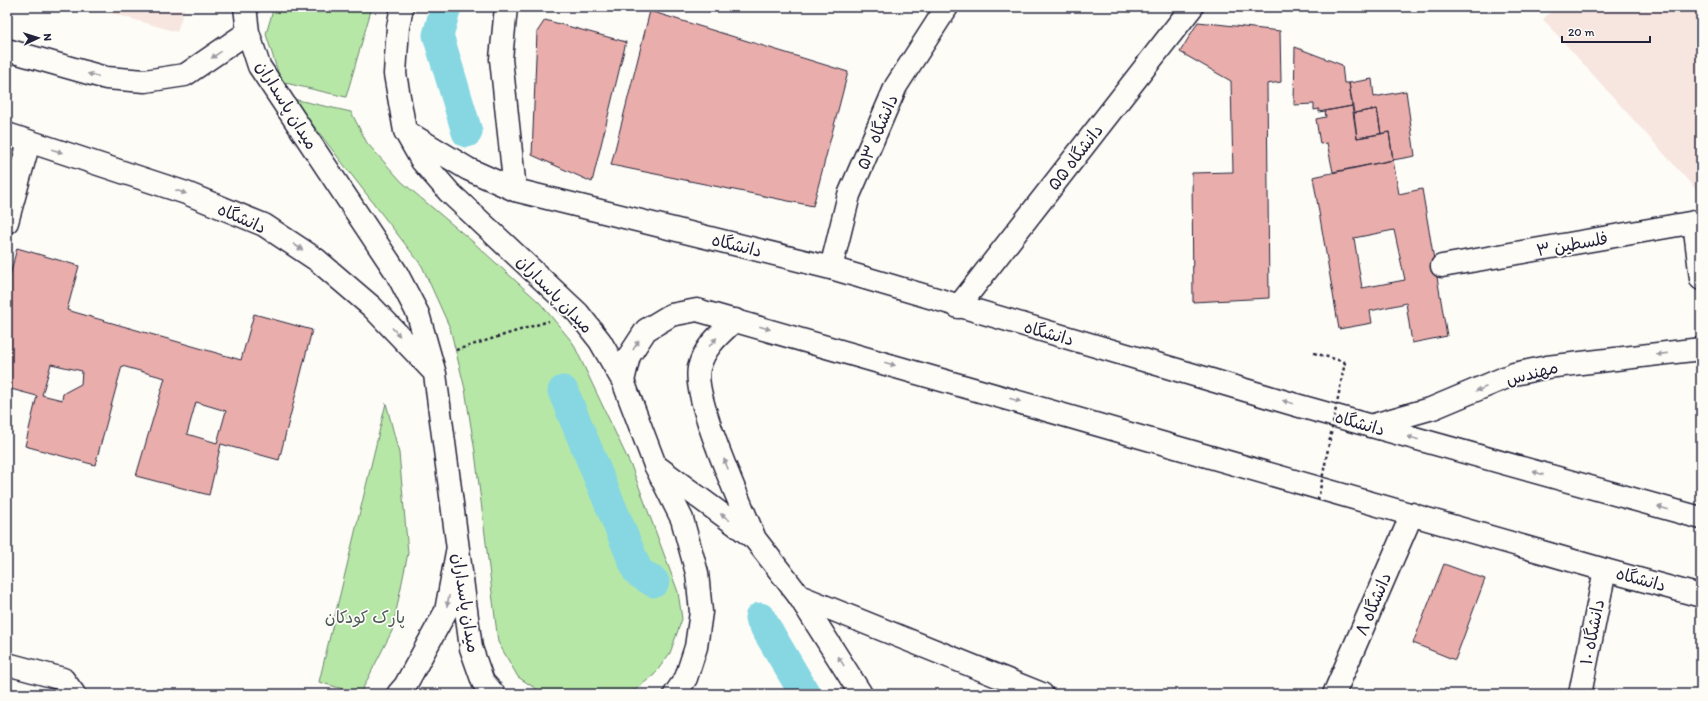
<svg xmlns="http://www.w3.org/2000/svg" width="1708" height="701" font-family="Itim,'Playpen Sans Arabic',sans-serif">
<rect width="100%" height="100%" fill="#fdfcf7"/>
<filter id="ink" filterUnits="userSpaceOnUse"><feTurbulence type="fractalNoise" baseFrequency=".025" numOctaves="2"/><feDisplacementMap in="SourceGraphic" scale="8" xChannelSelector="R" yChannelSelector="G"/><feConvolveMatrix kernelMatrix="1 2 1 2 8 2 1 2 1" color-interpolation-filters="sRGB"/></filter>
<g filter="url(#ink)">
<path fill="#f7e5e0" d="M 91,7 L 185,7 L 177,32 Z
M 1556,7 L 1701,7 L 1701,195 L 1543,19 Z"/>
<path fill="#b7e7a6" stroke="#6c8470" d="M 274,7 L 372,7 L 346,97 L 281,82 L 266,34 Z
M 293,99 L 351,112 L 367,143 L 402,182 L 473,242 L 540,303 L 573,343 L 632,468 L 678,592 L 682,619 L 670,653 L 654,675 L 635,690 L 623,694 L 546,694 L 541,692 L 518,677 L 498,642 L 475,452 L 465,389 L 450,328 L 422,266 Z
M 386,403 L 399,453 L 408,553 L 392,631 L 360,694 L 319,682 Z"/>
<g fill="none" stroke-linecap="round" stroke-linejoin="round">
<path stroke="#87d7e2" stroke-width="31" d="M 446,7 L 438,35 L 467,132
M 563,391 L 638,572 L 654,582
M 760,618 L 805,694"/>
</g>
<path fill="#e9aeab" stroke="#22223b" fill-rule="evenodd" d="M 650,11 L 848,72 L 813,206 L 611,165 Z
M 545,20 L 626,42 L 592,182 L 532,155 L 537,32 Z
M 1198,22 L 1280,31 L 1281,82 L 1267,84 L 1269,298 L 1193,302 L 1192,173 L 1233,172 L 1231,81 L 1180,52 Z
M 1295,47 L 1342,65 L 1344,83 L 1349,83 L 1352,106 L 1319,112 L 1319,109 L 1314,110 L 1314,104 L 1294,105 Z
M 1372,79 L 1374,97 L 1406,91 L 1415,156 L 1393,160 L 1389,132 L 1381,134 L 1377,109 L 1354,113 L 1349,83 Z
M 1352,106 L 1357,138 L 1389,132 L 1393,160 L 1333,172 L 1327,143 L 1320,144 L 1316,119 L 1326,117 L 1325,111 Z
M 1377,109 L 1381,134 L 1357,138 L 1354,113 Z
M 1393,160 L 1399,194 L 1422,189 L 1447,336 L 1412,343 L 1406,303 L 1370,311 L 1372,323 L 1339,329 L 1313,177 Z
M 1394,230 L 1405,280 L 1362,288 L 1354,238 Z
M 17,248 L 79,266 L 67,310 L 241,360 L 254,314 L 312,330 L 279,460 L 221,444 L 209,495 L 136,476 L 165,378 L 122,366 L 95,465 L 25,446 L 37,396 L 7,388 L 7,287 ZM 51,364 L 82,371 L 81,384 L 66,392 L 63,394 L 62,400 L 42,395 ZM 196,402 L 226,411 L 217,443 L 187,434 Z
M 1444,564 L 1485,579 L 1455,660 L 1413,643 Z"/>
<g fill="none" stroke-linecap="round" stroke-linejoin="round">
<defs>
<path id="street" d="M 506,7 L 501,59 L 515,190
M 7,222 L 29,142
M 1694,222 L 1701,279
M 1442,266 L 1701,221
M 831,268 L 849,195 L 896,86 L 947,7
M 1370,426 L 1433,408 L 1514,374 L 1547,367 L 1701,349
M 799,596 L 1042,694
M 7,664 L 63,679 L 74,694
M 1334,694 L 1412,514
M 1580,694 L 1605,570"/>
<path id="secondary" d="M 958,307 L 1192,7
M 735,320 C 720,334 704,347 699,368 C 692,399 742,506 755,539
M 655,465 L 755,539 L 799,596 L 861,694
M 398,694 L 405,686 L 446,611 L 457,552"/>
<path id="primary" d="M 245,7 L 248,32 L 259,66 L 396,272 L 418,314 L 435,374 L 471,648 L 483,682 L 494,694
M 402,7 L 398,27 L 395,74 L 405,131 L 422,161 L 449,192 L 578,313 L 600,341 L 623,381 L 655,465 L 682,519 L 697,573 L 701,612 L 696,647 L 686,678 L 675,694
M 7,50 L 106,78 L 145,81 L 185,75 L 248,32
M 405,131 L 468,169 L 515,190 L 831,268 L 1296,405 L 1701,518
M 7,134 L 186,193 L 264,225 L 317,260 L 372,307 L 433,371
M 623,381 L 629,356 L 646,330 L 671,315 L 697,310 L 1605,570 L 1701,596"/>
</defs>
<use href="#street" stroke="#22223b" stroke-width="25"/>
<use href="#secondary" stroke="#22223b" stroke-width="25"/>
<use href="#primary" stroke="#22223b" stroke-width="25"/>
<path stroke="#22223b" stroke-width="2.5" stroke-dasharray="3 3" stroke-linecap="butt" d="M 456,350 L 549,321
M 1314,353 L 1345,362"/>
<use href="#street" stroke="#fdfcf7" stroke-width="22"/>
<use href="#secondary" stroke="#fdfcf7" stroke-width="22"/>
<use href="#primary" stroke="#fdfcf7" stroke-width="22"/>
<path stroke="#22223b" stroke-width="2.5" stroke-dasharray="3 3" stroke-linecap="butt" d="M 1318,500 L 1345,362"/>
</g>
<defs><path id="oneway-solid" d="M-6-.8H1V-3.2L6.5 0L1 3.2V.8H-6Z"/></defs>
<g fill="#9a9aa2">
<use href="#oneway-solid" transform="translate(216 55) rotate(146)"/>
<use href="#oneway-solid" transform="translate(93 75) rotate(-166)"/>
<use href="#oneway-solid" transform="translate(57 151) rotate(18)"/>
<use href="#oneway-solid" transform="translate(181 192) rotate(19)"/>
<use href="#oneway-solid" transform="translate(298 247) rotate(33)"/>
<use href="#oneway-solid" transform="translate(765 328) rotate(16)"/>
<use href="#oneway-solid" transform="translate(396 332) rotate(47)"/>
<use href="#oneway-solid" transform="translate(713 342) rotate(-50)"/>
<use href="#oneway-solid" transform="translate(636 345) rotate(-58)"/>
<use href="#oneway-solid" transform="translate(1662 354) rotate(173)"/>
<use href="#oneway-solid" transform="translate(890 364) rotate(16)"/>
<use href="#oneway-solid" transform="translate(1481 389) rotate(157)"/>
<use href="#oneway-solid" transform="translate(1015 400) rotate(16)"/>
<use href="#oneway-solid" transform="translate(1288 402) rotate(-164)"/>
<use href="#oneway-solid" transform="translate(1413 438) rotate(-164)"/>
<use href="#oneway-solid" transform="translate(726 464) rotate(-112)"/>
<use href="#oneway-solid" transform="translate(1538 473) rotate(-164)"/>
<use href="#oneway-solid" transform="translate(1663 508) rotate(-164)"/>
<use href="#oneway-solid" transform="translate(725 517) rotate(-144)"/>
<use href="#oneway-solid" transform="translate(448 601) rotate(101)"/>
<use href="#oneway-solid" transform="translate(841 661) rotate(-122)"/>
</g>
</g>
<g text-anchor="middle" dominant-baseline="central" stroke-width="3.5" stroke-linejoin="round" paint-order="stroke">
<g font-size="17" fill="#22223b" stroke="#fdfcf7">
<text transform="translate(287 105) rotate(58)">میدان پاسداران</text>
<text transform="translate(877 132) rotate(-67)">دانشگاه ۵۳</text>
<text transform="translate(1075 157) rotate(-52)">دانشگاه ۵۵</text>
<text transform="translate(242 218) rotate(24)">دانشگاه</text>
<text transform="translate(1572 244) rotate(-10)">فلسطین ۳</text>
<text transform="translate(737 245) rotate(14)">دانشگاه</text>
<text transform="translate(555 294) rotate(46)">میدان پاسداران</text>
<text transform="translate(1049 333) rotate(16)">دانشگاه</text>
<text transform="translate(1532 373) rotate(-14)">مهندس</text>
<text transform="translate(1360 423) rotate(16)">دانشگاه</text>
<text transform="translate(1641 579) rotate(15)">دانشگاه</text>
<text transform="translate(466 603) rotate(81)">میدان پاسداران</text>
<text transform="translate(1373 604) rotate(-67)">دانشگاه ۸</text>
<text transform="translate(1592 632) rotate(-79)">دانشگاه ۱۰</text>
</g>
<g font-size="17" fill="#4f5d5b" stroke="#fdfcf7">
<text x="365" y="617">پارک کودکان</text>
</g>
</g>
<rect width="1708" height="701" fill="none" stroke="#fdfcf7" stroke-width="24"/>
<rect x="12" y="12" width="1684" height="677" fill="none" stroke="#22223b" stroke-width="1.5" filter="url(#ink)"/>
<g transform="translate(38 38) rotate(86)" stroke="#fdfcf7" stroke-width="3" paint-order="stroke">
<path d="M0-3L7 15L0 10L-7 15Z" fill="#22223b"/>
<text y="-6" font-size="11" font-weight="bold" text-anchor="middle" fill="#22223b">N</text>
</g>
<path d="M1562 36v6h88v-6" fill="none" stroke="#22223b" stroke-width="2"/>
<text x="1568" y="36" font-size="12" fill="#22223b" stroke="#fdfcf7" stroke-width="3" paint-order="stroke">20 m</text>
</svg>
